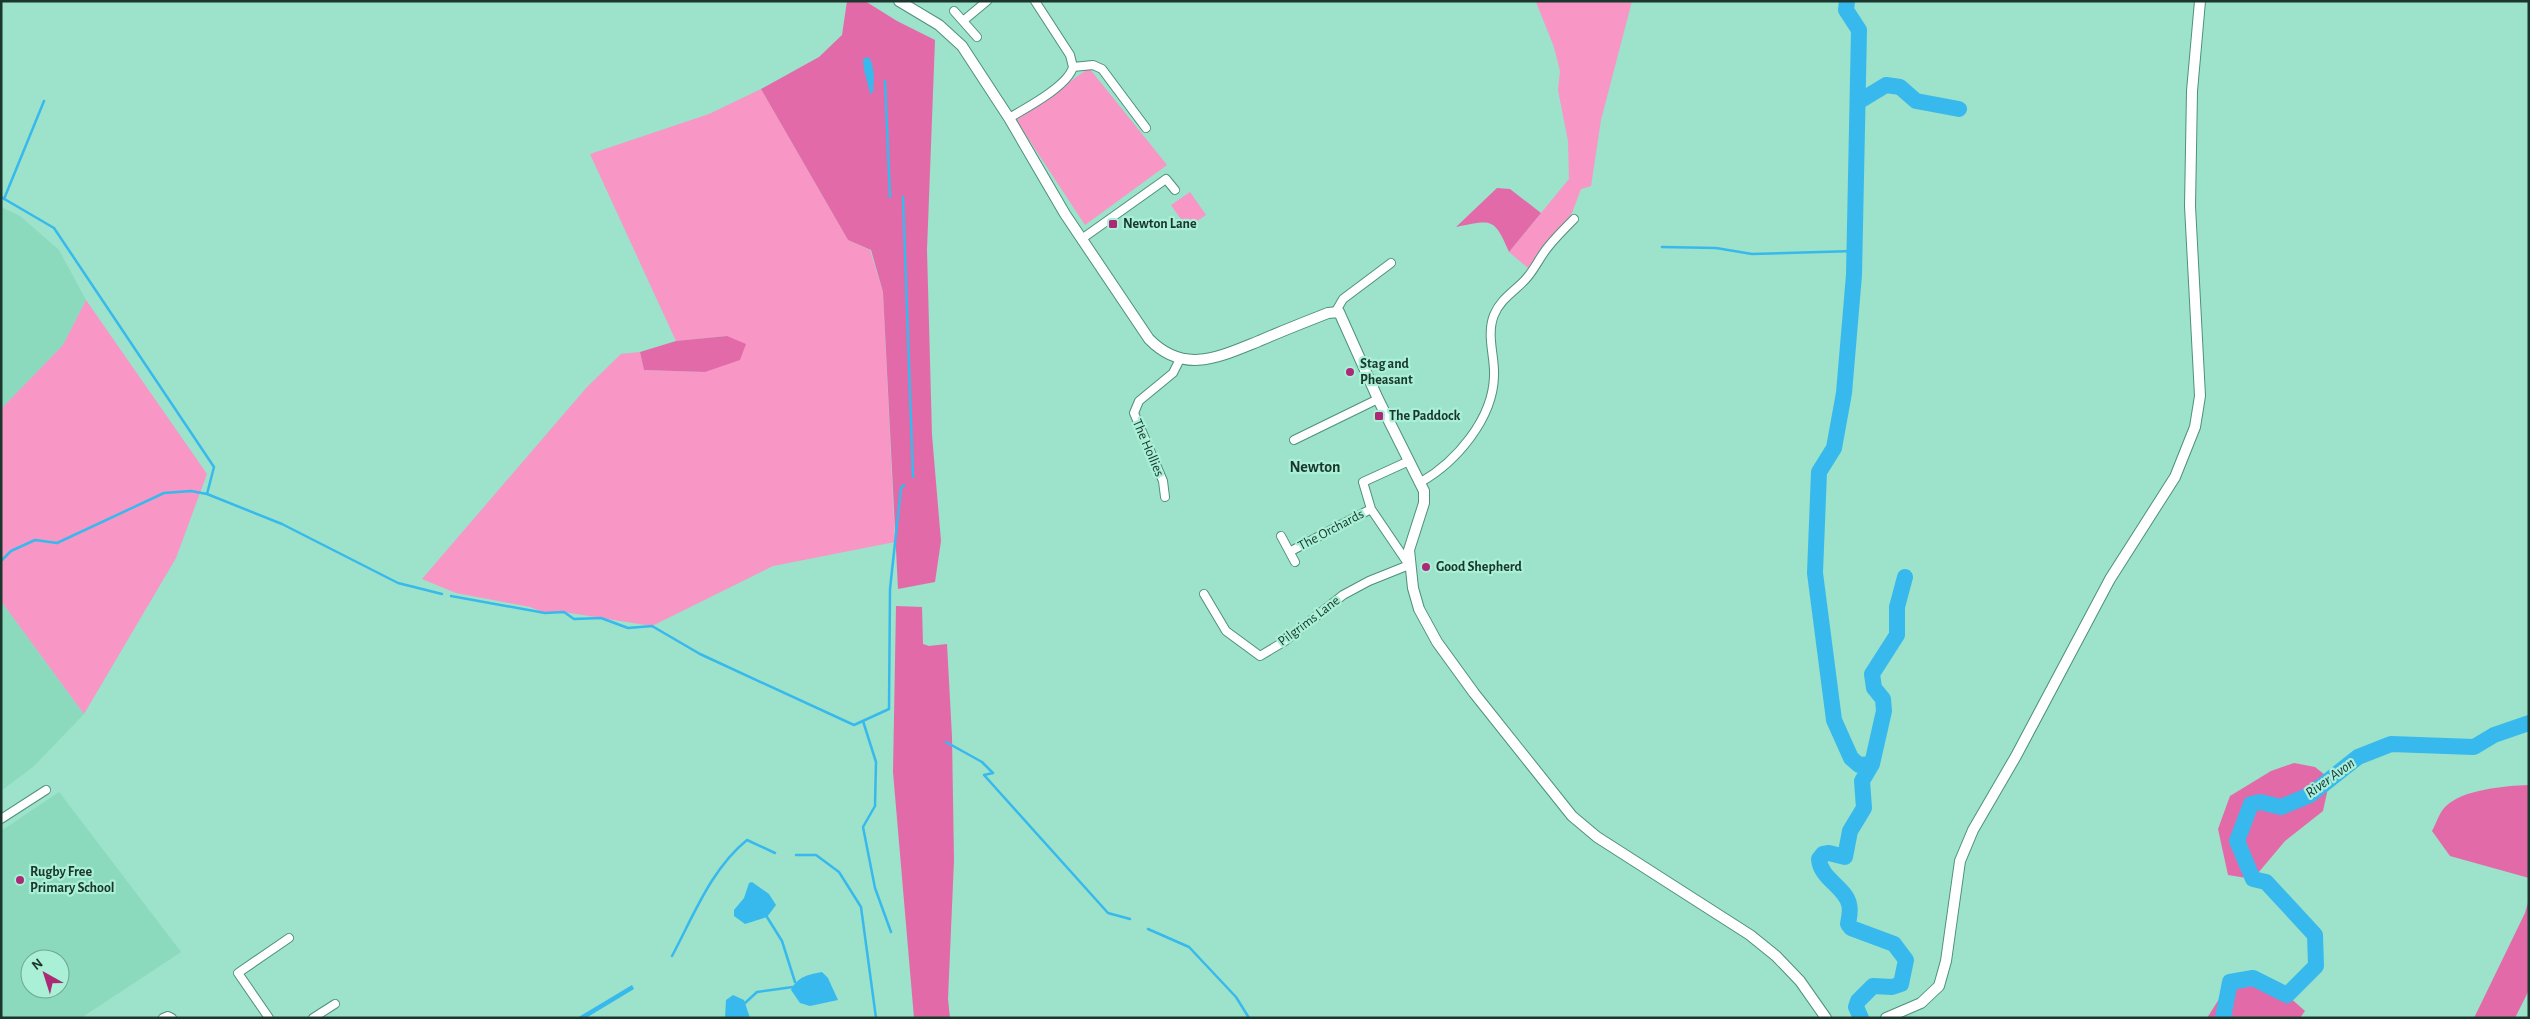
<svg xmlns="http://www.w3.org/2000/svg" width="2530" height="1019" font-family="'Alegreya Sans',sans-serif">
<rect width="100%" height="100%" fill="#9de2ca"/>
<path fill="#8bdabe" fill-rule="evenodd" d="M 1,207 L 20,216 L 59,250 L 86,300 L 63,345 L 1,409 Z
M 1,601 L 84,714 L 34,766 L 1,791 Z
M 59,792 L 181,952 L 81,1018 L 1,1018 L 1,831 ZM 30,959 L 60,959 L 60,989 L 30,989 Z"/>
<path fill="#f896c5" d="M 1632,1 L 1601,120 L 1591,186 L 1581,189 L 1572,213 L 1528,268 L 1509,252 L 1569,179 L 1568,141 L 1558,90 L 1560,71 L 1554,47 L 1536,2 Z
M 1089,68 L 1167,165 L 1085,225 L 1016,120 Z
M 761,89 L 848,240 L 870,250 L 883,292 L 895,542 L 773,566 L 652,626 L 564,612 L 545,613 L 530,607 L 456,593 L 422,579 L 587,387 L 621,354 L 640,352 L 644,370 L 705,372 L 727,336 L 676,341 L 590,154 L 709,114 Z
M 1190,192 L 1206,215 L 1187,228 L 1171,205 Z
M 86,300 L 207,474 L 176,558 L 84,714 L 1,601 L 1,409 L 63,345 Z"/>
<path fill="#e36aa8" d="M 847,1 L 865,1 L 897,21 L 935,40 L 927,250 L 932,435 L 941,541 L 935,582 L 898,589 L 883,292 L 871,250 L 848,240 L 761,89 L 819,57 L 842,35 Z
M 1497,188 L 1510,189 L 1541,213 L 1509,252 C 1494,217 1492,220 1456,227 Z
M 727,336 L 746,344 L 740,360 L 705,372 L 644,370 L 640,352 L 676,341 Z
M 896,606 L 922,607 L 923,644 L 929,646 L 947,644 L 952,737 L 954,860 L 948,999 L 950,1018 L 914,1018 L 893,772 Z
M 2294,763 L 2315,767 L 2330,779 L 2323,811 L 2285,841 L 2253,879 L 2228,875 L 2218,829 L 2230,796 L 2271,771 Z
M 2529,785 L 2529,878 L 2450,856 L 2432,831 C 2436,824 2439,813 2445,807 C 2463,789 2505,786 2529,785 Z
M 2529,899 L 2529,990 L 2515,1018 L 2474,1018 L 2525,913 Z
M 2253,978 L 2287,995 L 2305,1011 L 2300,1018 L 2207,1018 L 2230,982 Z"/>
<path fill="#38b9ed" d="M 869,57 C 875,68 874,79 873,92 L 870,94 C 868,82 863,71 863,59 Z
M 752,882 L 769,894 L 776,905 L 767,917 L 745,924 L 734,916 L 734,910 L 744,898 L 749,883 Z
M 822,972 L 828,978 L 838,1000 L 810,1006 L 800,1003 L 791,990 C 798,976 808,975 822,972 Z
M 632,985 L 634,989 L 586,1018 L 577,1018 Z
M 733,995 L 744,1000 L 750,1018 L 725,1018 L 726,1000 Z"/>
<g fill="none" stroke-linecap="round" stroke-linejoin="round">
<path stroke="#38b9ed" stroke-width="2.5" d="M 885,81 L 890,197
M 1,197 L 54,228 L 214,467 L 207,494
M 903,197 L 913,477
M 4,199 L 44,101
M 1662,247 L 1716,248 L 1752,254 L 1854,251
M 1,561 L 11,551 L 35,540 L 57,543 L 164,493 L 191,491 L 207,494 L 282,524 L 398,583 L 442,594
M 451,596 L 545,613 L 564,612 L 574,619 L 601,618 L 628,628 L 652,626 L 700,654 L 854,725 L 889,709 L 890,589 L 901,488 L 904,485
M 863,721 L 876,762 L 875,806 L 863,827 L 875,888 L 891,932
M 946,742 L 982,762 L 993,773 L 984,775 L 1108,913 L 1130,919
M 796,855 L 816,855 L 839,872 L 861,907 L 876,1018
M 767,917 L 782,941 L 795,982
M 1148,929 L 1189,947 L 1236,997 L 1249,1018
M 672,956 C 693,917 711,869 747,840 L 775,853
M 745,1003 L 757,992 L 793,987"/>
<path stroke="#38b9ed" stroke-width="16" d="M 1847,1 L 1846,10 L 1859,30 L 1854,275 L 1844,393 L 1834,448 L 1819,472 L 1815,573 L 1834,720 L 1851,758 L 1859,765 L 1872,764 L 1862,781 L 1864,808 L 1850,831 L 1845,857 L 1829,853 L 1823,854 L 1819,859 C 1820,878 1845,887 1849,904 C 1851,910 1849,918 1848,924 L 1851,928 L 1894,944 L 1906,960 L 1901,984 L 1892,987 L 1873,986 L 1858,1001 L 1856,1007 L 1861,1018
M 1858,102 L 1886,85 L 1900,87 L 1916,101 L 1959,109
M 1872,764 L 1884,711 L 1883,699 L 1874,688 L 1872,674 L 1897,635 L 1897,607 L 1905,577
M 2223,1018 L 2230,982 L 2253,978 L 2287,995 L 2316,966 L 2315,935 L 2266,882 L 2253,879 L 2237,841 L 2251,804 L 2260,802 L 2281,807 L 2310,795 L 2358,757 L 2391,744 L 2474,747 L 2494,735 L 2529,723"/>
<defs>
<path id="street" d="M 1035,1 L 1070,55 L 1073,67
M 954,11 L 977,37
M 963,21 L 987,1
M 1073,67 L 1093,65 L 1102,69 L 1146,128
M 1009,118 C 1026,108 1068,86 1073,67
M 1083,238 L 1166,179 L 1175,190
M 1336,311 L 1343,299 L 1391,263
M 1294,440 L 1378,399
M 1421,482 C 1456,462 1493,419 1494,376 C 1495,356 1486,335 1494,315 C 1500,300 1512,293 1524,281 C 1534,271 1539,258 1548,247 C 1556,237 1565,228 1574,219
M 1165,497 L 1163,481 L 1134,413 L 1139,401 L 1173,373 L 1180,359
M 1281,536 L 1295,562
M 1291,551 L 1371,509
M 1204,594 L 1226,631 L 1260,656 L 1285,641 L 1343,595 L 1369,581 L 1409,565 L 1371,509 L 1363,482 L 1409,461
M 1,819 L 46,790
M 163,1018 L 168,1016 L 172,1018
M 269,1018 L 238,973 L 289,938
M 313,1018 L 335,1004"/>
<path id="secondary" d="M 899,1 L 939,25 L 962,46 L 1009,118 L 1065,214 L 1149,339 C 1184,375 1219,357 1259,341 C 1282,331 1305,322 1328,313 L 1339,312 L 1378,399 L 1424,491 L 1424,503 L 1409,550 L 1413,588 L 1419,609 L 1437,642 L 1474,693 L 1572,816 L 1597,837 L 1750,935 L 1776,956 L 1800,981 L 1826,1018
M 1886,1018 L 1921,1003 L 1939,986 L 1946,961 L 1960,861 L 1973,830 L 2016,756 L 2110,579 L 2175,477 L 2195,427 L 2200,396 L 2190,206 L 2192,91 L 2200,1"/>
</defs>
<use href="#street" stroke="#4d917b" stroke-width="10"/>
<use href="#secondary" stroke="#4d917b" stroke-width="12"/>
<use href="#street" stroke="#fff" stroke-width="8"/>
<use href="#secondary" stroke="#fff" stroke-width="10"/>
</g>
<g fill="#ac2a75" stroke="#a9f0d7" stroke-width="2">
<rect x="1108" y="219" width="10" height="10" rx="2.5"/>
<circle cx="1350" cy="372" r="5"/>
<rect x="1374" y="411" width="10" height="10" rx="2.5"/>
<circle cx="1426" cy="567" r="5"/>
<circle cx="20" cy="880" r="5"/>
</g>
<g text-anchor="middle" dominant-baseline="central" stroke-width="4.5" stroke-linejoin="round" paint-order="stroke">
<g font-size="14" font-weight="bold" fill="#1a362d" stroke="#a9f0d7" text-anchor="start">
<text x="1123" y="224">Newton Lane</text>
<text x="1360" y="364">Stag and<tspan x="1360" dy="16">Pheasant</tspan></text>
<text x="1389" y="416">The Paddock</text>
<text x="1436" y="567">Good Shepherd</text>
<text x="30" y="872">Rugby Free<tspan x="30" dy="16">Primary School</tspan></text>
</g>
<g font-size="14" fill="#1a362d" stroke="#a9f0d7">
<text transform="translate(1148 448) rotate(67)">The Hollies</text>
<text transform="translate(1331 530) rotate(-28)">The Orchards</text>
<text transform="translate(1309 621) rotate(-37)">Pilgrims Lane</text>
</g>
<g font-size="15" font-style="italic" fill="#17313e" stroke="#a9f0d7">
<text transform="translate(2330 778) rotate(-36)">River Avon</text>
</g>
<g font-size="16" font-weight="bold" fill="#1a362d" stroke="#a9f0d7">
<text x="1315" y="467">Newton</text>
</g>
</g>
<rect width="2530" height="1019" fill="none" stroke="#1a362d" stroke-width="5"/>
<g transform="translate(45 974) rotate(321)"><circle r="24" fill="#a9f0d7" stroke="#70a693"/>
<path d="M0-4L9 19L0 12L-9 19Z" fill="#ac2a75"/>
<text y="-8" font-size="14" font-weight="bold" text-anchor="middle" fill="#1a362d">N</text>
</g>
</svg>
